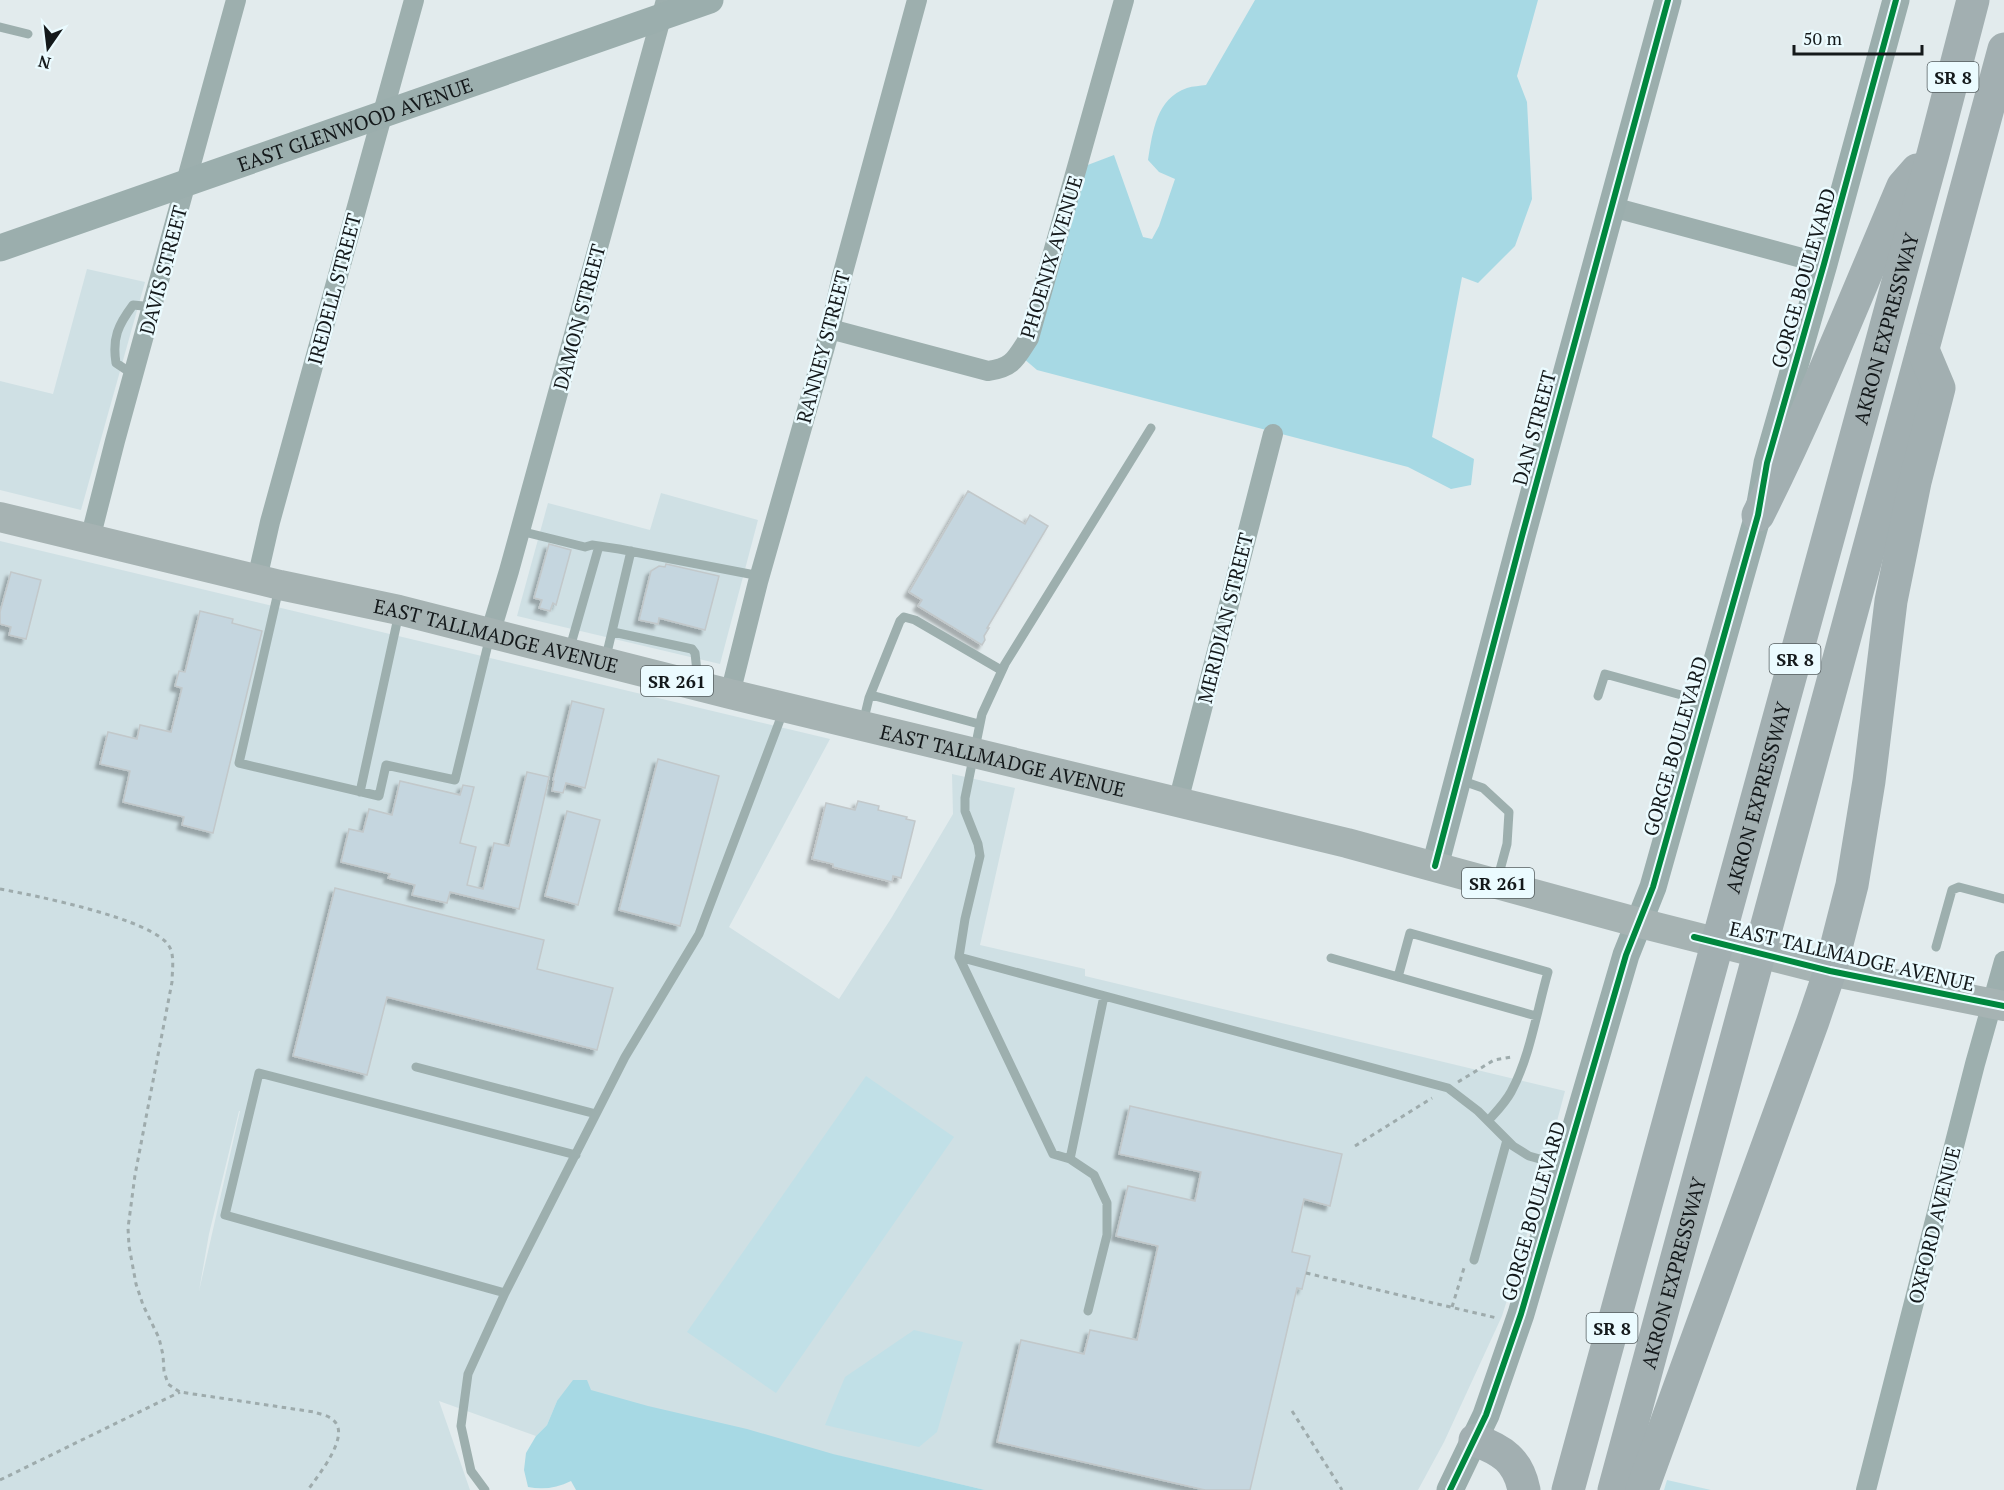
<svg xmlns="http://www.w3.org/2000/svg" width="2004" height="1490" font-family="'PT Serif',serif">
<defs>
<filter id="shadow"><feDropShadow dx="-4.5" dy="4.5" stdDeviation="1.5" flood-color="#0004"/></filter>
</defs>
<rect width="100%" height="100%" fill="#e2ebed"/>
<path fill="#cfe0e4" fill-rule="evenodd" d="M 87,269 L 145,282 L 81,510 L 0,490 L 0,381 L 53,394 Z
M 661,493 L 758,520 L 720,664 L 517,616 L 548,503 L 650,530 Z
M 0,541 L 830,739 L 729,927 L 839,999 L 892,917 L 953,814 L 952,774 L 1015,788 L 980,945 L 1085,969 L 1085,976 L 1565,1091 L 1523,1249 L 1502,1316 L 1444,1442 L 1418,1490 L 985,1490 L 797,1446 L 557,1401 L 547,1425 L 536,1436 L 439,1401 L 470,1490 L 0,1490 ZM 239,1111 L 240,1111 L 199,1291 L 209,1234 Z"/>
<path fill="#c1e0e7" d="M 866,1076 L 954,1137 L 776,1393 L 687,1332 Z
M 914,1330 L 963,1342 L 937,1432 L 919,1447 L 825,1425 L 845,1377 Z
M 1667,1480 L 1711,1490 L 1664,1490 Z"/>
<path fill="#a7d9e4" d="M 1255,0 L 1538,0 L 1517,76 L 1527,102 L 1532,199 L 1515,246 L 1478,283 L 1462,277 L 1432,437 L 1474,459 L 1471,485 L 1451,489 L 1408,467 L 1037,370 L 1023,358 L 1085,166 L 1114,155 L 1143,237 L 1152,239 L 1159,226 L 1175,179 L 1159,172 L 1148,160 C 1153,131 1156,99 1187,88 C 1193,86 1200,86 1206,85 Z
M 573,1380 L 587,1380 L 591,1390 L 648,1406 L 747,1429 L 833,1454 L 985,1490 L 576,1490 L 571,1481 C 557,1488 543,1490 528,1487 L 524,1470 L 526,1453 L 536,1436 L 547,1425 L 557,1401 Z"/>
<path fill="#c5d6df" stroke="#c2c8ca" stroke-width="1.5" filter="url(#shadow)" d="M 968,491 L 1025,524 L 1030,515 L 1048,526 L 987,628 L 989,628 L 984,636 L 985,640 L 982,645 L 918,606 L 922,600 L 909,592 Z
M 549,544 L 571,550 L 556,605 L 553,603 L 550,611 L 539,608 L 542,600 L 534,598 Z
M 666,564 L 719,576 L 705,630 L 659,618 L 658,624 L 639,620 L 651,571 L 659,566 L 665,567 Z
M 11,572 L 41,580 L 26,639 L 9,635 L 11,627 L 0,624 L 0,612 Z
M 200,611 L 233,619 L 232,623 L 262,631 L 213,833 L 182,825 L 184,817 L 123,802 L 130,771 L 100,764 L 108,732 L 137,739 L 140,725 L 171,732 L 182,688 L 175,686 L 179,671 L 185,672 Z
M 572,701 L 604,709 L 585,788 L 566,783 L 563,793 L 552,791 L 554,781 L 553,780 Z
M 658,759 L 719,776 L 680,926 L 619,910 Z
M 527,772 L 549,777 L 519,909 L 450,892 L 447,903 L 412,895 L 415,885 L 388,878 L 390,874 L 341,862 L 349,829 L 363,832 L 369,809 L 392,815 L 400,781 L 460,795 L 463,785 L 474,787 L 460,843 L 476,847 L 467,885 L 483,889 L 494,843 L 509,846 Z
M 858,801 L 879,806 L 878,810 L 907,817 L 906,819 L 915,821 L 901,878 L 893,876 L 892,882 L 833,867 L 833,864 L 812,859 L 826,803 L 855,810 Z
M 567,811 L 600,820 L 578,905 L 545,896 Z
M 335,888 L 544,940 L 537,969 L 613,988 L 597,1050 L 387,997 L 367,1075 L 293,1056 Z
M 1130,1106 L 1342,1154 L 1330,1206 L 1304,1199 L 1292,1252 L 1310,1256 L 1302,1289 L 1297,1288 L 1250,1490 L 1205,1490 L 997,1442 L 1021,1340 L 1084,1354 L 1090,1330 L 1137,1340 L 1158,1246 L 1116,1236 L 1128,1186 L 1195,1201 L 1201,1172 L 1119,1154 Z"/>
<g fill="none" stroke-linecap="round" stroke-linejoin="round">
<path stroke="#9eabac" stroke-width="3" stroke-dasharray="4.5 4.5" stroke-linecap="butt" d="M 0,889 C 33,895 153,919 169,946 C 175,955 172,972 172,982 L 135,1175 L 128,1228 L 129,1246 L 136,1284 L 143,1305 L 159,1338 L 163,1355 L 164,1371 L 168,1384 L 180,1392 L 314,1412 C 319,1414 327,1415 332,1419 C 353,1434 318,1475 308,1490
M 1458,1082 L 1494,1060 L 1512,1057
M 1355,1146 L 1432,1098
M 1306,1273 L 1497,1318
M 1452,1307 L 1464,1268
M 1292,1411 L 1342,1490
M 0,1480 L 180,1392"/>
<path stroke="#9dafae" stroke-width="9" d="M 0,27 L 28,34
M 134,375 L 116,363 C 112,338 118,325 133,305 L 154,307
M 1151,428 L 1005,664 L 982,714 L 965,798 L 965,811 L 978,844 L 980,856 L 965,919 L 959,957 L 1448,1088 L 1478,1111 L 1513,1146 L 1529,1156 L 1561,1165
M 520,531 L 585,547 L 592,545 L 619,549 L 760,576
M 279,588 L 239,763 L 379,796 L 386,765 L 455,780 L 490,636
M 613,632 L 692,649 L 695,653 L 698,681
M 569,651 L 599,546
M 606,657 L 631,551
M 871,695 L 979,724
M 1598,696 L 1605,674 L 1703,701
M 863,723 L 869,698 L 900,621 L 904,617 L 915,620 L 1001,670
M 1460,780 L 1483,788 L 1509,812 L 1507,844 L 1497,881
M 360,792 L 399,613
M 1936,947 L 1952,890 L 1959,887 L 2004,899
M 959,957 L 1053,1154 L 1070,1159 L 1104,996
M 1331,958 L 1536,1016
M 1398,977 L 1410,933 L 1548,972 C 1537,1010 1530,1057 1511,1092 C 1505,1103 1496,1112 1488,1121
M 416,1067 L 596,1114
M 576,1155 L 259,1073 L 225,1215 L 505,1293 L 625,1057 L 699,934 L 783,712
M 1070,1159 L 1094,1175 L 1107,1203 L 1107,1235 L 1088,1311
M 1474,1260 L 1507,1140
M 485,1490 L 471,1471 L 461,1426 L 468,1374 L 505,1293"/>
<path stroke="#9dafae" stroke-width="20" d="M 1612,207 L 1824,264
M 830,329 L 988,371 C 1013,368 1016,358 1029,338 L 1124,0
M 90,539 L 115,441 L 236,0
M 257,579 L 270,522 L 414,0
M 490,634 L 509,571 L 666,0
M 730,694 L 758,582 L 830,329 L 842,276 L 917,0
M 1178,802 L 1273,434
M 1866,1490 L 1975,1064 L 2004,961"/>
<g stroke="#9baead" stroke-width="27">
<path id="s1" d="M 0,248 L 710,0"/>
<path d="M 1435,866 L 1522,536 L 1668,0"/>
<path d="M 1450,1490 L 1486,1415 L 1521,1314 L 1626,955 L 1653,887 L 1758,515 L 1767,463 L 1824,264 L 1896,0"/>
</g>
<path stroke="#a6b3b3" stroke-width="30" id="s2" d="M 0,517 L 280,585 L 399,610 L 730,694 L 1347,843 L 1640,923 L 1830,971 L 2004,1006"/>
<g stroke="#a2afb1" stroke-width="33">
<path d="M 1758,515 C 1812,408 1856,296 1903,186 L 1917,170"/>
<path d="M 1475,1440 C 1502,1450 1518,1460 1524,1490"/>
<path id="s3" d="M 1568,1490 L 1933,154 L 1973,0"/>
<path id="s4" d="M 1614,1490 L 2004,49"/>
<path d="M 1642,1490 L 1813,1021 L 1830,971 L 1852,885 L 1869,781 L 1891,601 L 1915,482 L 1939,388 L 1923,350"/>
</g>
<defs>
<path id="cycleway" d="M 1435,866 L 1522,536 L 1668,0
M 1694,937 L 1830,971 L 2004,1006
M 1450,1490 L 1486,1415 L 1521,1314 L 1626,955 L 1653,887 L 1758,515 L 1767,463 L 1824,264 L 1896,0"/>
</defs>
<use href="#cycleway" stroke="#ebfbff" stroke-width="10"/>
<use href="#cycleway" stroke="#00873e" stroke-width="6"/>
</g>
<g text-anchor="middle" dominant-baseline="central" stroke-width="5" stroke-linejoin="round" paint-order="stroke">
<g fill="#ebfbff" stroke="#545d5f" stroke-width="1.5">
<rect x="1927.5" y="62" width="51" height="30" rx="4.5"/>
<rect x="1769.5" y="644" width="51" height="30" rx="4.5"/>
<rect x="641" y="666" width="72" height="30" rx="4.5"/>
<rect x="1462" y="868" width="72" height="30" rx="4.5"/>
<rect x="1586.5" y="1313" width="51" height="30" rx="4.5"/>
</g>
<g font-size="18" font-weight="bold" fill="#14191b">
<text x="1953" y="77">SR 8</text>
<text x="1795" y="659">SR 8</text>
<text x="677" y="681">SR 261</text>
<text x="1498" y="883">SR 261</text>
<text x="1612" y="1328">SR 8</text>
</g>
<g font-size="20" fill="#14191b" stroke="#ebfbff">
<text stroke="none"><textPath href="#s1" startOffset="376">EAST GLENWOOD AVENUE</textPath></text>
<text transform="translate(1051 257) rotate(-73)">PHOENIX AVENUE</text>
<text transform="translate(163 270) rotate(-75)">DAVIS STREET</text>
<text transform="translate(1803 278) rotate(-74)">GORGE BOULEVARD</text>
<text transform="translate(334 289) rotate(-75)">IREDELL STREET</text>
<text transform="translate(579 317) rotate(-75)">DAMON STREET</text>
<text stroke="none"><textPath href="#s3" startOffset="1204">AKRON EXPRESSWAY</textPath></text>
<text transform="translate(823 347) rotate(-75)">RANNEY STREET</text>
<text transform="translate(1534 428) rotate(-75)">DAN STREET</text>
<text transform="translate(1225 618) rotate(-76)">MERIDIAN STREET</text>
<text stroke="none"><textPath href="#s2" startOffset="510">EAST TALLMADGE AVENUE</textPath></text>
<text transform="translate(1675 746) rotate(-74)">GORGE BOULEVARD</text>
<text stroke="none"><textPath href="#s2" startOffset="1032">EAST TALLMADGE AVENUE</textPath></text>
<text stroke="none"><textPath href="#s3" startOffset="718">AKRON EXPRESSWAY</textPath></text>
<text transform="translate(1852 956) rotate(13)">EAST TALLMADGE AVENUE</text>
<text transform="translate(1533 1211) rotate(-74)">GORGE BOULEVARD</text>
<text transform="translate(1934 1225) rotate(-76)">OXFORD AVENUE</text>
<text stroke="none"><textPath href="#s4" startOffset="225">AKRON EXPRESSWAY</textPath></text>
</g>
</g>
<g transform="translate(48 48) rotate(194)" stroke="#ebfbff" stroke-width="4.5" paint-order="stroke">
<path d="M0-4.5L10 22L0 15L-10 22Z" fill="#14191b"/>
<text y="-9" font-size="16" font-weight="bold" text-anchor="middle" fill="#14191b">N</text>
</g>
<path d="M1794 45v9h128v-9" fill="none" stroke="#14191b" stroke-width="3"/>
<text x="1803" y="45" font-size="18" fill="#14191b" stroke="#ebfbff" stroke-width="4.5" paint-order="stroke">50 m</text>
</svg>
